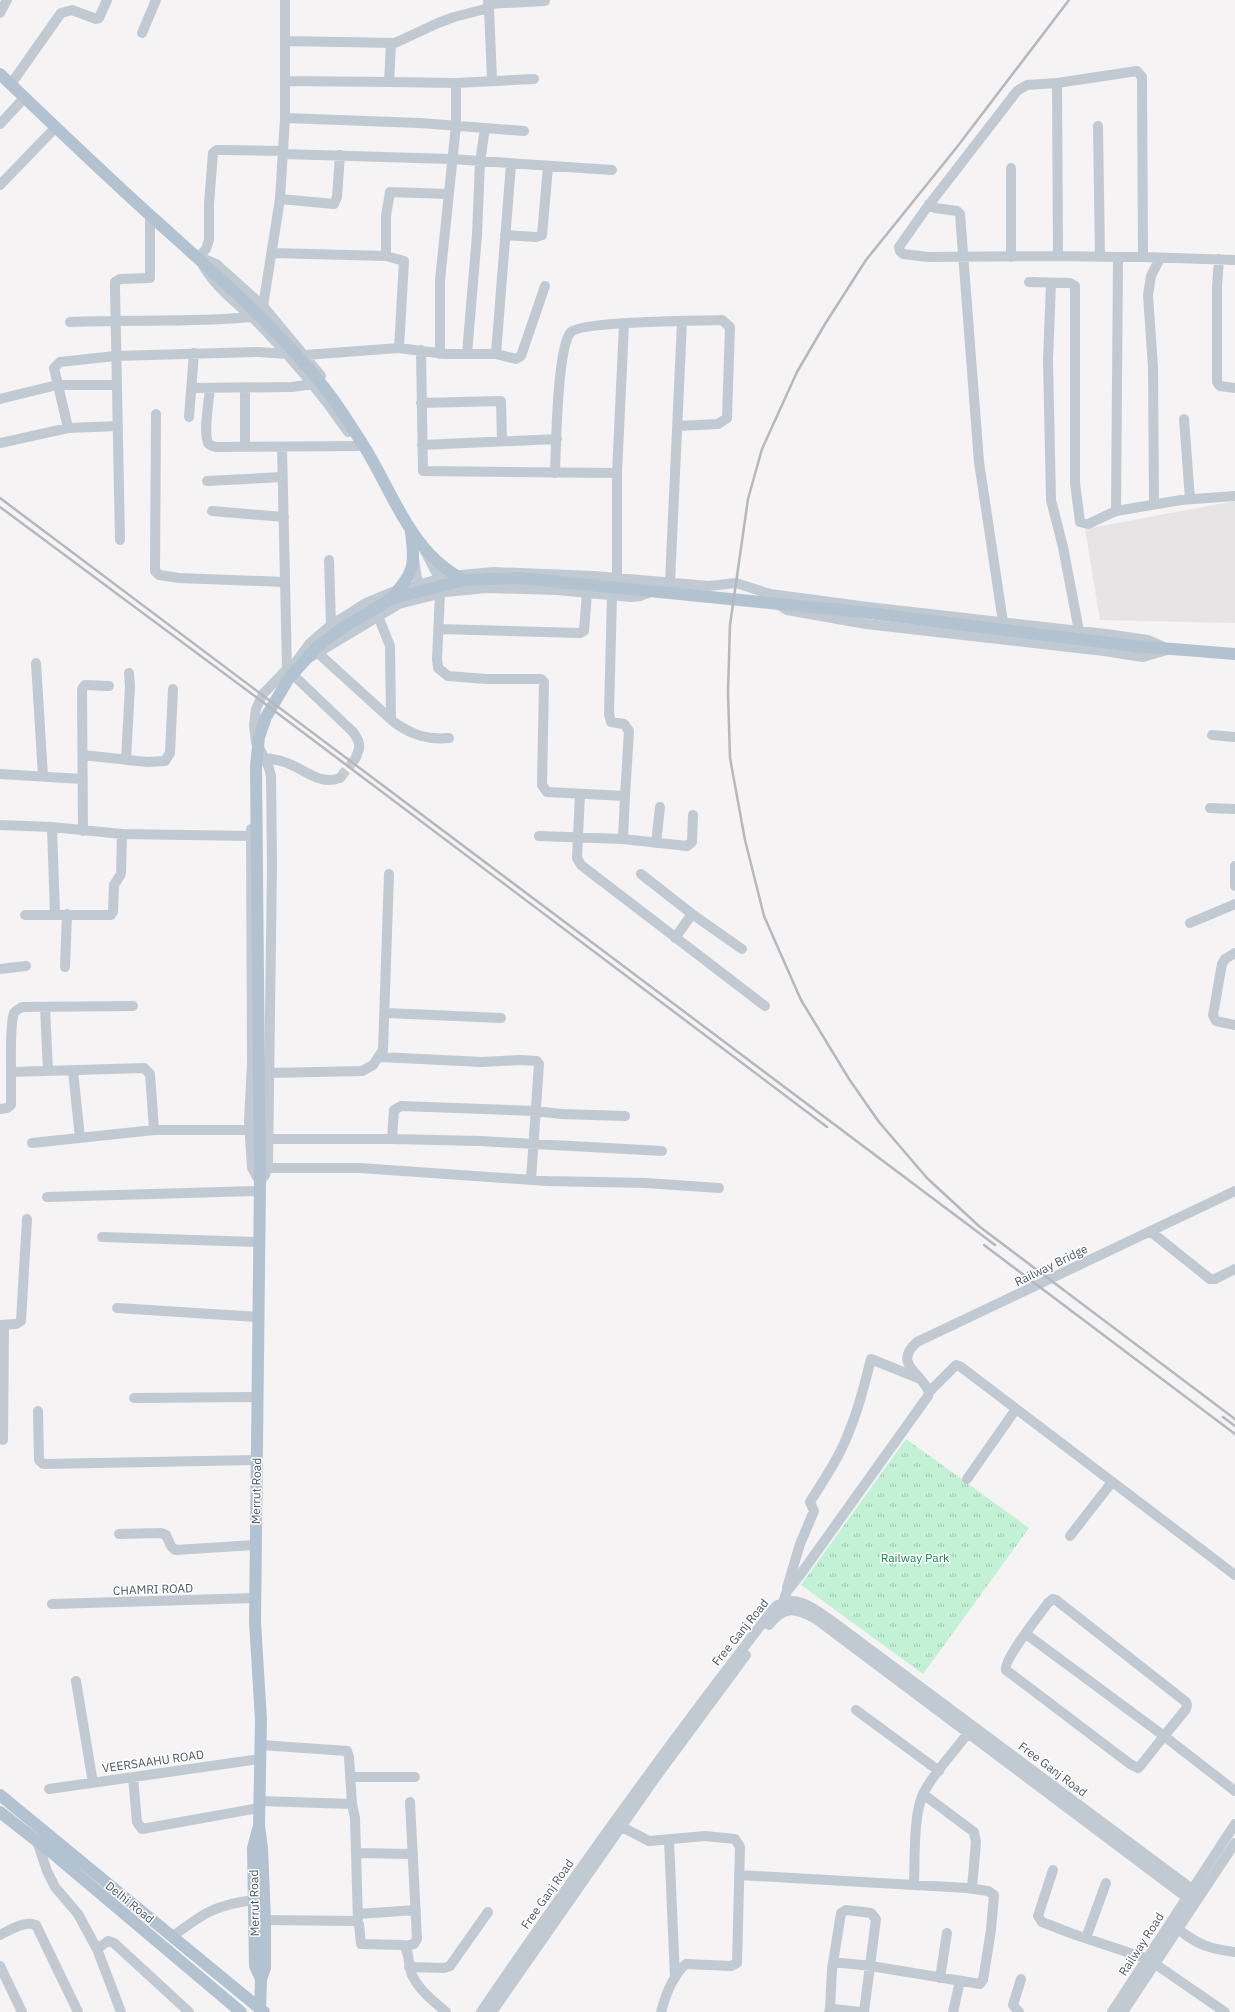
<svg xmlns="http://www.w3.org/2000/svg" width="1235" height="2012" font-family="'IBM Plex Sans',sans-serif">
<defs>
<pattern id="park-tufts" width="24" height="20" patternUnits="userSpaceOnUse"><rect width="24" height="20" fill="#c3f1d5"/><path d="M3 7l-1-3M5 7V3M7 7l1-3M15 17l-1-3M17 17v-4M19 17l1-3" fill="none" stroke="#a0c6b0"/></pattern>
</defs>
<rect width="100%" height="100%" fill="#f5f3f3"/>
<path fill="#e6e4e5" d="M 1235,501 L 1235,623 L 1100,620 L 1085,529 Z"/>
<path fill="url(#park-tufts)" d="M 906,1439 L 1029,1528 L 923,1674 L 801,1585 Z"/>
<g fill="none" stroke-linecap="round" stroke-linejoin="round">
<path stroke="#caccce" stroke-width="10" stroke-dasharray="10 5" stroke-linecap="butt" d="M 340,778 L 355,759"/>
<path stroke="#c1cad2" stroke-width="10" d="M 488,4 L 545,1
M 489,8 L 492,80
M 0,13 L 7,0
M 142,33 L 156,0
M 285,41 L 395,43 L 438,23 L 454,17 L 489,8 L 488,0
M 285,81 L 389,82 L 391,43
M 389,82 L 456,83 L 534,79
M 1057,83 L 1027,85 L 1017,91 L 925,210 L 899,247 L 900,251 L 903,254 L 928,257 L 1058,256
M 11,84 L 61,13 L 72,10 L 96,19 L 99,18 L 107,0
M 285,118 L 420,123 L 485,128
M 0,124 L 25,97
M 1098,126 L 1100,257
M 283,154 L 451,159 L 612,170
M 1011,168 L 1011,257
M 0,185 L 56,127
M 280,199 L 334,204 L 337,197 L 340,155
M 929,204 L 935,208 L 957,211 L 960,214 L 979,462 L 1003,622
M 505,235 L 536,237 L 542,235 L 548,167
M 272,253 L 386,256 L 404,261 L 399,348
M 386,256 L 386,216 L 390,192 L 448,194
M 1118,257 L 1143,257
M 198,258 L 206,249 L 209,240 L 209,204 L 213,153 L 217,150 L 225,150 L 283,151
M 1219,259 L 1217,287 L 1217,382 L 1220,386 L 1235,388
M 1235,260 L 1143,257 L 1142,77 L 1137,71 L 1057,83 L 1058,256 L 1118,257 L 1116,511 L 1181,500 L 1235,496
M 1029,282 L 1070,283 L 1075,286 L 1075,483 L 1080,522 L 1088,524 L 1116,511
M 1051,283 L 1048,360 L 1051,500 L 1063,547 L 1079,631
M 263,306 L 280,199 L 285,118 L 285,0
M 70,322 C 130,319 191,323 251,317
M 421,350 L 423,471 L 617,473
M 440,354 L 440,280 L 456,125 L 456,83
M 467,354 L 477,235 L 480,162 L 485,128 L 524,131
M 496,354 L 511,164
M 305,355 L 399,348 L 446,354 L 496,354 L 516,359 L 521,356 L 545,286
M 321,376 L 263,306 L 216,264 L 207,260 L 200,260 C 214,288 239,304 260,325 C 292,358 322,394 348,432
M 192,388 L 292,387 L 313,384
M 210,388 C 209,402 203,431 208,443 C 210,446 213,446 216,447 L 358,446
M 0,399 L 57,385 L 117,385
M 421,403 L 501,401 L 502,440
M 156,414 L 155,571 L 159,575 L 179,578 L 284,582
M 189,417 L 194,353
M 1184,419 L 1190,499
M 68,428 L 54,368 L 60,362 L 115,356 L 258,352 L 287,354
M 0,443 L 68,428 L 118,426
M 422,445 L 557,439
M 245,447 L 245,388
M 282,447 L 287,669 L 353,732 C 361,743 361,747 355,759
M 555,473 C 556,449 557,346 571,332 C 582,321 699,321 722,320 L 730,327 L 727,418 L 718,424 L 678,426
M 207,481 L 282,477
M 1154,504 L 1153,367 L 1148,295 L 1151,276 L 1160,258
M 212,511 L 284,517
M 120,540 L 115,288 L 115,282 L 120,279 L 150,278 L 150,216
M 425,551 L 446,592
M 414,559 L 420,598
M 329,560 L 331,625
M 617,578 L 617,473 L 624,324
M 670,582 L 682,322
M 440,593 L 437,659 L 438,668 L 448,676 L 486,679 L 541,679 L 544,682 L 542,785 L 547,792 L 625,796 L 623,839 L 539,836
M 612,595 L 609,714 L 611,722 L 624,724 L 629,731 L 625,796
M 782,607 L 787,610 L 866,624 L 1104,651 L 1143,657 L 1167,650
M 378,616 L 390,646 L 391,718
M 439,629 L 580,633 L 584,631 L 587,593
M 318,653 L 395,723 C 413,735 427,740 449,738
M 309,658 L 399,604 L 446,592 L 486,588 L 557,590 L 631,597 L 640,596 L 653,591
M 36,663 L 43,776
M 1212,735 L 1235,737
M 256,743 L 254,725 L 256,709 L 263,694 L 287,669 L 296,662 L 310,643 L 331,625 L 366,603 L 392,592 L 450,576 L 494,572 L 594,576 L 709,586 L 736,583 L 770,594 L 868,607 L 1106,634 L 1148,640 L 1162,646
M 83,755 L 147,762 L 165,761 L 170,753 L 173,689
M 265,758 C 272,759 280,760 287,763 C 304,769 321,786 340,778
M 126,760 L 130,686 L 129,673
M 0,774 L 82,779
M 580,794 L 577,858 L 581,865 L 765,1006
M 1210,808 L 1235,809
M 0,825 L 52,827
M 251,829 L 252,1063 L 249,1121 L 252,1168 L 260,1182 L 265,1175 L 268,1163 L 272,864 L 271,776 L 269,768 L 257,743
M 83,831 L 82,689 L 85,685 L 109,686
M 623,839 L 687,846 L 692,842 L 693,815
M 656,843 L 660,807
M 1235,866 L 1235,886
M 641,874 L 692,914
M 55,914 L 52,827 L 122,834 L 251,836
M 25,915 L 111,915 L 113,912 L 114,885 L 121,874 L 122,834
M 1190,923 L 1235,904
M 675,938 L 692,914 L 742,949
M 1235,953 L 1225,959 L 1222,964 L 1213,1015 L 1216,1021 L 1235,1025
M 65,967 L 67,914
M 0,969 L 26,966
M 133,1006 L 22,1007 C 19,1009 16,1010 14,1013 C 10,1023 11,1060 11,1072 L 144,1068 L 150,1074 L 154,1130
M 45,1007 L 48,1071
M 386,1013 L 501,1018
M 380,1057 L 482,1062 L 520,1060 L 537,1061 L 539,1064 L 531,1180
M 73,1071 L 80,1138
M 270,1073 L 362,1071 L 373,1065 L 383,1050 L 389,874
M 0,1109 L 7,1108 L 11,1105 L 11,1072
M 625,1116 L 561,1114 L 536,1111 L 401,1106 L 394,1110 L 392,1139 L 480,1141 L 662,1151
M 268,1139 L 392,1139
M 32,1143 L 154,1130 L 250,1130
M 267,1168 L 360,1168 L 547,1181 L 646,1183 L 719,1188
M 47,1197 L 260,1191
M 1150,1231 L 1210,1279 L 1215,1279 L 1235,1269
M 102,1237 L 259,1242
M 117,1308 L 258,1317
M 0,1325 L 16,1324 L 21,1321 L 27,1219
M 929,1392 C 922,1373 892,1364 917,1342 L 1235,1191
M 134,1398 L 257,1397
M 38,1411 L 39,1460 L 43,1464 L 256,1460
M 3,1440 L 4,1325
M 967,1479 L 1016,1409
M 119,1534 L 161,1533 L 166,1535 L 171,1546 L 175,1550 L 255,1545
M 1070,1536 L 1112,1482
M 787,1588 L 800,1544 L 814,1511 L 810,1502 C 820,1486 831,1470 840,1452 C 855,1422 863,1391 871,1359 L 918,1378
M 783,1602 L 787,1591 L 800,1575 L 928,1396 L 929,1392 L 956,1365 L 961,1367 L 1235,1575
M 52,1604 L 255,1598
M 769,1625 C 785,1605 795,1608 816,1619 L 1194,1903
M 1026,1634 L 1164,1736 L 1141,1765 L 1138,1768 L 1130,1764 L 1006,1670 C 1003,1660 1041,1613 1048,1603 L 1053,1599 L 1056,1600 L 1186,1702 L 1187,1705 L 1186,1709 L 1164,1736 L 1235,1791
M 76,1681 L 93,1783
M 856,1710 L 939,1771
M 261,1745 L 347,1751 L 349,1757 L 352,1804
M 133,1777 L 137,1822 L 142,1829 L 259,1808
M 350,1777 L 415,1777
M 49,1789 L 260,1759
M 923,1794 L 974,1832 L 976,1842 L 972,1888
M 260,1801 L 352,1804 L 355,1818 L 358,1922
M 622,1827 L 649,1841 L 705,1836 L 735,1839 L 740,1847 L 737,1963 L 731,1966 L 686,1964 C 673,1975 665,1997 661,2012
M 669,1840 L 675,1978
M 37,1841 L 47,1871 L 55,1887 L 78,1914 L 97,1949 L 121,2012
M 356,1853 L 413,1854
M 1053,1870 L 1038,1916 L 1042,1922 L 1073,1934 L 1148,1959 L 1225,2012
M 739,1875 L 967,1888 L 988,1891 L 994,1895 L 991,1930 L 983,1980 L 980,1984 L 871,1966 L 833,1962
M 914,1884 C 915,1861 913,1812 924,1792 C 936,1769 957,1750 972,1727
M 358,1914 L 416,1910
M 265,1920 L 357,1921 L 359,1924 L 361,1944 L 403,1945 C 410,1951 408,1966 412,1975 C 419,1990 433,2001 446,2012
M 1178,1929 C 1198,1945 1210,1949 1235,1952
M 0,1935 C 10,1930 25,1920 36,1925 L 78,2012
M 172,1937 C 202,1914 216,1904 255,1900
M 1086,1938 L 1106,1883
M 405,1946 L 414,1944 L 417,1939 L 410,1802
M 97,1949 L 108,1941 L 114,1943 L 189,2012
M 0,1966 L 22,2012
M 409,1967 L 444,1968 L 450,1966 L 488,1912
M 940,1978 L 947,1933
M 830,2010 L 832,1969 L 841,1913 L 846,1910 L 871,1913 L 876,1919 L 864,2012
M 481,2012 C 575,1874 672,1739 775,1607 C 797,1591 817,1611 836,1624 L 1200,1895
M 492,2012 L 656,1777 L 746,1655
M 829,2012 L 833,2009 L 860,2012
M 953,2012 L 960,1981
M 1019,2012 L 1013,2005 L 1021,1979
M 1112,2012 L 1235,1824
M 1123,2012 L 1235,1843"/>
<path stroke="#b3c2d1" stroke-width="12" d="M 0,74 C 50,122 100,170 152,217 C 213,272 284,333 333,399 C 343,413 352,428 362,443 C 393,491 409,552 464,580
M 391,599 C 413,572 416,568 411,533
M 0,1795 L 264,2012
M 0,1812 L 51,1852 L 241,2012
M 258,1829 L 253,1848 L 255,1966 L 261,1979
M 260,2012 L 261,1979 L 265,1968 L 265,1920 L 262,1848 L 259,1826 L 261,1720 L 255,1622 L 260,1182 L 256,766 L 259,737 L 266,717 L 289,678 L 318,646 L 344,627 L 391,599 L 464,580 L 519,578 L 861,612 L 1135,646 L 1235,654"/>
<path stroke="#b5b8bd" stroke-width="2.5" d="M 1069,0 L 957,147 L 866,260 L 825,324 L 797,372 L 762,449 L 748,499 L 730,625 L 728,692 L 730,758 L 745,840 L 764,916 L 801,1000 L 849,1079 L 879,1122 L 927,1178 L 980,1227 L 1235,1419
M 0,498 L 995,1245
M 0,507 L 260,700 L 827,1127
M 984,1245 L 1235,1434
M 1223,1417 L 1235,1426"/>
</g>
<g text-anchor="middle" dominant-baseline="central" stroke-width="3" stroke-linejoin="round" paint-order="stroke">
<g font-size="12" fill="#4a5661" stroke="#fff">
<text transform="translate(1051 1265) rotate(-26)">Railway Bridge</text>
<text transform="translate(256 1491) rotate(-89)">Merrut Road</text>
<text transform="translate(153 1589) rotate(-2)">CHAMRI ROAD</text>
<text transform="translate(740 1632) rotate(-51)">Free Ganj Road</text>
<text transform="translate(153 1761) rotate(-8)">VEERSAAHU ROAD</text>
<text transform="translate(1053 1769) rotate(37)">Free Ganj Road</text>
<text transform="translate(547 1894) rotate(-55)">Free Ganj Road</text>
<text transform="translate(130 1902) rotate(39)">Delhi Road</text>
<text transform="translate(254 1903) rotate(-91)">Merrut Road</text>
<text transform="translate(1141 1944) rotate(-57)">Railway Road</text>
</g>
<g font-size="12" fill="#17864f" stroke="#fff">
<text x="915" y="1557">Railway Park</text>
</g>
</g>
</svg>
